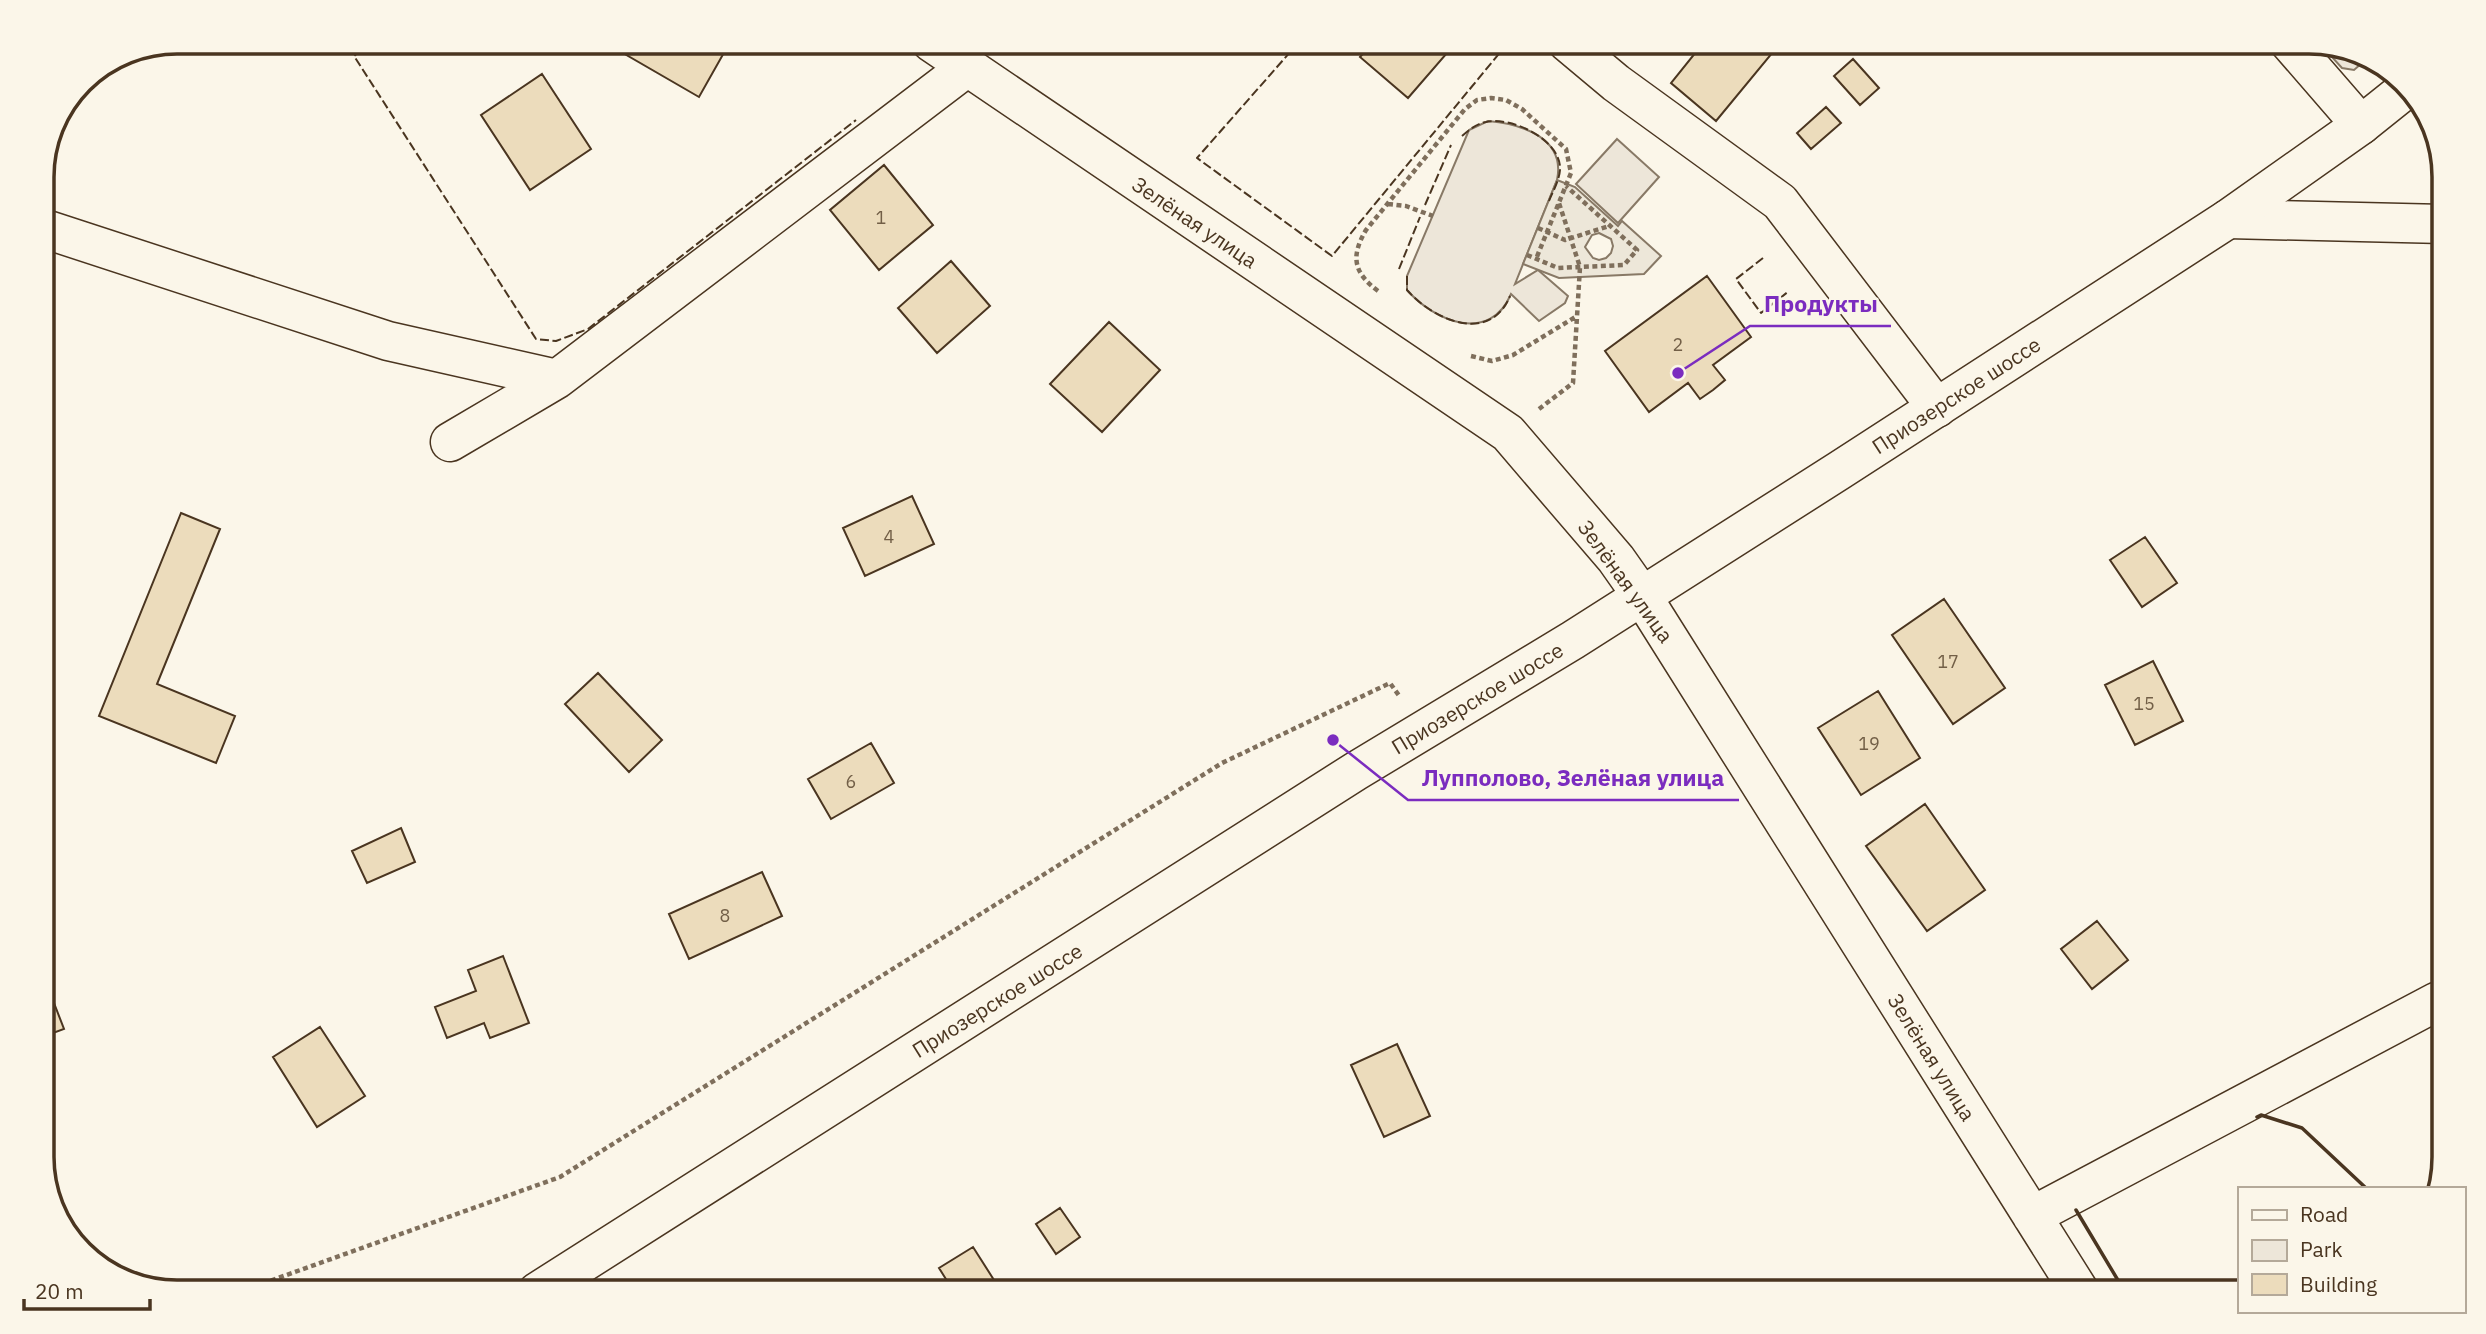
<svg xmlns="http://www.w3.org/2000/svg" width="2486" height="1334" font-family="'IBM Plex Sans',sans-serif">
<rect width="100%" height="100%" fill="#fbf6e9"/>
<path fill="#ede6d9" stroke="#887966" stroke-width="2" d="M 2321,45 L 2369,56 L 2370,56 L 2354,70 L 2342,68 Z
M 1488,121 C 1522,124 1566,138 1557,180 L 1515,284 L 1538,270 L 1568,296 L 1565,303 L 1539,321 L 1511,294 C 1490,344 1435,322 1407,290 L 1407,276 L 1469,130 Z
M 1617,139 L 1659,177 L 1618,223 L 1576,184 Z"/>
<path fill="#ede7d9" stroke="#887966" stroke-width="2" fill-rule="evenodd" d="M 1557,180 L 1575,187 L 1618,226 L 1622,221 L 1661,256 L 1644,274 L 1559,278 L 1523,264 ZM 1599,233 L 1611,239 L 1613,246 L 1611,253 L 1606,258 L 1599,260 L 1593,258 L 1585,247 L 1592,235 Z"/>
<path fill="#ecdcbc" stroke="#4a3520" stroke-width="2" d="M 604,42 L 730,42 L 699,97 Z
M 1373,42 L 1450,42 L 1454,45 L 1408,98 L 1360,57 Z
M 1704,42 L 1773,42 L 1778,46 L 1716,121 L 1671,83 Z
M 1853,59 L 1879,88 L 1860,105 L 1834,76 Z
M 542,74 L 591,149 L 530,190 L 481,115 Z
M 1826,107 L 1841,123 L 1811,149 L 1797,133 Z
M 884,165 L 933,225 L 879,270 L 830,210 Z
M 951,261 L 990,306 L 937,353 L 898,308 Z
M 1707,276 L 1751,337 L 1713,365 L 1725,380 L 1713,390 L 1700,399 L 1688,383 L 1649,412 L 1605,351 Z
M 1109,322 L 1160,370 L 1102,432 L 1050,384 Z
M 912,496 L 934,544 L 865,576 L 843,528 Z
M 181,513 L 220,529 L 157,684 L 235,716 L 216,763 L 99,716 Z
M 2145,537 L 2177,583 L 2142,607 L 2110,560 Z
M 1944,599 L 2005,688 L 1953,724 L 1892,635 Z
M 2153,661 L 2183,721 L 2135,745 L 2105,685 Z
M 598,673 L 662,740 L 629,772 L 565,704 Z
M 1878,691 L 1920,758 L 1861,795 L 1818,728 Z
M 871,743 L 894,783 L 831,819 L 808,779 Z
M 1925,804 L 1985,890 L 1927,931 L 1866,846 Z
M 401,828 L 415,862 L 367,883 L 352,851 Z
M 762,872 L 782,916 L 689,959 L 669,914 Z
M 2097,921 L 2128,960 L 2092,989 L 2061,949 Z
M 503,956 L 529,1023 L 490,1038 L 484,1023 L 447,1038 L 435,1007 L 476,991 L 468,970 Z
M 44,977 L 64,1029 L 42,1037 L 42,978 Z
M 320,1027 L 365,1096 L 317,1127 L 273,1057 Z
M 1397,1044 L 1430,1116 L 1384,1137 L 1351,1065 Z
M 1060,1208 L 1080,1237 L 1056,1254 L 1036,1224 Z
M 973,1247 L 1001,1291 L 999,1292 L 954,1292 L 939,1268 Z"/>
<g fill="none" stroke-linecap="round" stroke-linejoin="round">
<defs>
<path id="minor" d="M 931,42 L 1508,433 L 1616,559 L 1642,596 L 2080,1292
M 1567,42 L 1616,83 L 1780,202 L 1937,408
M 2289,42 L 2361,125
M 2228,219 L 2444,224
M 42,228 L 388,341 L 557,379 L 966,68
M 450,442 L 557,379
M 2032,1216 L 2436,1002"/>
<path id="major" d="M 537,1292 L 1356,771 L 1573,640 L 1840,470 L 2228,219 L 2361,125 L 2406,89"/>
</defs>
<use href="#minor" stroke="#4a3520" stroke-width="41"/>
<use href="#major" stroke="#4a3520" stroke-width="41"/>
<path stroke="#7f6f5c" stroke-width="4.5" stroke-dasharray="5 3.5" stroke-linecap="butt" d="M 1388,204 L 1406,206 L 1433,216
M 1538,228 L 1565,240 L 1609,226
M 1527,255 L 1558,268 L 1624,265 L 1637,250 L 1566,186
M 1378,291 C 1354,273 1350,257 1366,230 L 1465,109 L 1477,100 L 1491,98 L 1506,100 L 1522,109 L 1566,149 L 1571,173 L 1536,259
M 1471,356 L 1492,361 L 1513,355 L 1577,316
M 1539,409 L 1573,383 L 1580,267 L 1559,203
M 239,1292 L 560,1177 L 1222,763 L 1390,683 L 1400,697"/>
<use href="#minor" stroke="#fbf6e9" stroke-width="38"/>
<use href="#major" stroke="#fbf6e9" stroke-width="38"/>
<path stroke="#4a3520" stroke-width="2" stroke-dasharray="9 3.5" stroke-linecap="butt" d="M 371,42 L 354,56 L 536,339 L 556,341 L 588,329 L 856,120
M 1299,42 L 1197,158 L 1332,256 L 1507,44 L 1505,42
M 1462,136 C 1470,129 1476,124 1486,122 C 1511,116 1562,140 1560,170 C 1559,181 1553,191 1549,201
M 1425,205 L 1451,145
M 1763,258 L 1736,279 L 1761,313 L 1789,291
M 1399,269 L 1420,217
M 1407,276 L 1407,290 C 1433,320 1490,345 1510,296"/>
<path stroke="#4a3520" stroke-width="3.5" d="M 2257,1117 L 2261,1115 L 2302,1128 L 2367,1189
M 2076,1210 L 2125,1292"/>
</g>
<g text-anchor="middle" dominant-baseline="central" stroke-width="5" stroke-linejoin="round" paint-order="stroke">
<g font-size="18" fill="#725f47">
<text x="881" y="217">1</text>
<text x="1678" y="344">2</text>
<text x="889" y="536">4</text>
<text x="1948" y="661">17</text>
<text x="2144" y="703">15</text>
<text x="1869" y="743">19</text>
<text x="851" y="781">6</text>
<text x="725" y="915">8</text>
</g>
<g font-size="21" fill="#4a3520" stroke="#fbf6e9">
<text transform="translate(1195 222) rotate(34)">Зелёная улица</text>
<text transform="translate(1956 395) rotate(-33)">Приозерское шоссе</text>
<text transform="translate(1626 581) rotate(54)">Зелёная улица</text>
<text transform="translate(1477 698) rotate(-31)">Приозерское шоссе</text>
<text transform="translate(997 1000) rotate(-32)">Приозерское шоссе</text>
<text transform="translate(1932 1057) rotate(58)">Зелёная улица</text>
</g>
</g>
<path d="M0 0H2486V1334H0ZM177 54H2309A123 123 0 0 1 2432 177V1157A123 123 0 0 1 2309 1280H177A123 123 0 0 1 54 1157V177A123 123 0 0 1 177 54Z" fill="#fbf6e9" fill-rule="evenodd"/>
<path fill="none" stroke="#4a3520" stroke-width="3.5" d="M177 54H2309A123 123 0 0 1 2432 177V1157A123 123 0 0 1 2309 1280H177A123 123 0 0 1 54 1157V177A123 123 0 0 1 177 54Z"/>
<path fill="none" stroke="#7b2cbf" stroke-width="2.5" d="M1678 373L1750 326H1891M1333 740L1408 800H1739"/>
<g fill="#7b2cbf" stroke="#fbf6e9" stroke-width="2.5">
<circle cx="1678" cy="373" r="7"/>
<circle cx="1333" cy="740" r="7"/>
</g>
<g font-size="23" text-anchor="middle" font-weight="bold" fill="#7b2cbf" stroke="#fbf6e9" stroke-width="5" stroke-linejoin="round" paint-order="stroke">
<text x="1821" y="312">Продукты</text>
<text x="1573" y="786">Лупполово, Зелёная улица</text>
</g>
<rect x="2238" y="1187" width="228" height="126" fill="#fbf6e9" stroke="#b4a999" stroke-width="2"/>
<rect x="2252" y="1210" width="35" height="10" fill="#fbf6e9" stroke="#b4a999" stroke-width="2"/>
<text x="2300" y="1222" font-size="21" fill="#4a3520">Road</text>
<rect x="2252" y="1240" width="35" height="21" fill="#ede6d9" stroke="#b4a999" stroke-width="2"/>
<text x="2300" y="1257" font-size="21" fill="#4a3520">Park</text>
<rect x="2252" y="1274" width="35" height="21" fill="#ecdcbc" stroke="#b4a999" stroke-width="2"/>
<text x="2300" y="1292" font-size="21" fill="#4a3520">Building</text>
<path d="M24 1299v10h126v-10" fill="none" stroke="#4a3520" stroke-width="3.5"/>
<text x="35" y="1299" font-size="21" fill="#4a3520" stroke="#fbf6e9" stroke-width="5" paint-order="stroke">20 m</text>
</svg>
